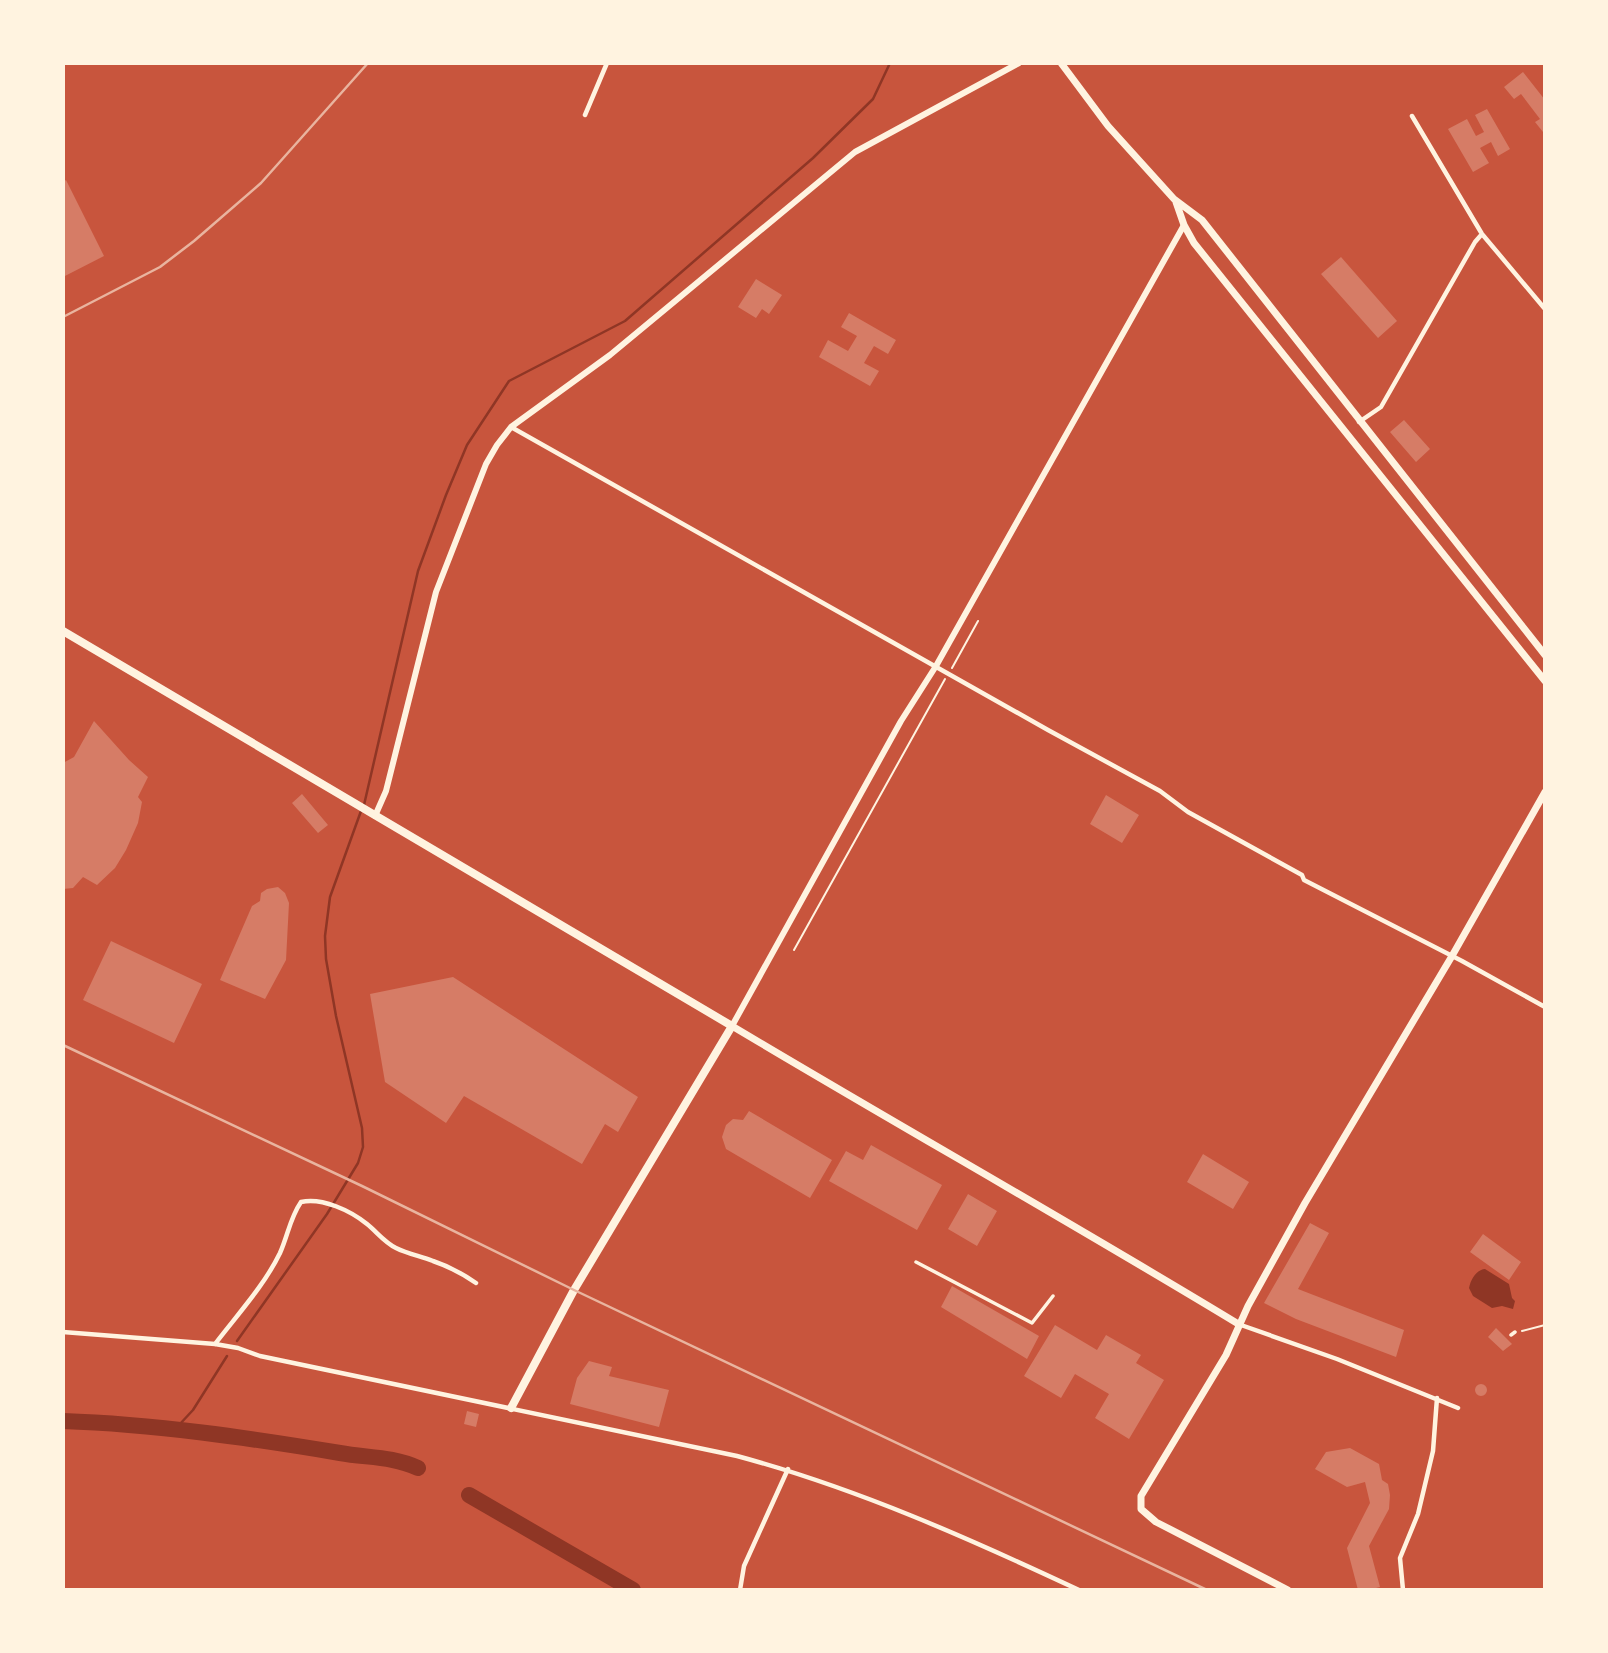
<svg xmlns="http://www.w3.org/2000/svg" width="1608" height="1653" font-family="Manrope,sans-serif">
<rect width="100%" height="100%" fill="#c8553d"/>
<path fill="#8f3625" d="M 1485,1269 L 1509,1284 L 1512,1298 L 1515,1301 L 1513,1309 L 1502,1306 L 1492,1308 L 1473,1296 L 1469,1288 C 1471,1279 1476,1270 1485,1269 Z"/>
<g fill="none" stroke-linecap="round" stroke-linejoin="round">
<path stroke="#8f3625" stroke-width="2.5" d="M 364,805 L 418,571 L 446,495 L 467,445 L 509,381 L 625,321 L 813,158 L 873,99 L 890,63
M 237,1341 L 327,1214 L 358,1163 L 363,1147 L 362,1128 L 336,1016 L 326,959 L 325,936 L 330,897 L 361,811
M 181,1432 L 179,1425 L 193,1410 L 227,1356"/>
<path stroke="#8f3625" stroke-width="16" d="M 63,1421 C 154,1424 250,1438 340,1453 C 367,1458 392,1456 418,1468
M 469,1495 L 633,1590"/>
</g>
<path fill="#d67c66" d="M 1523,72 L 1545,100 L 1545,131 L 1543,132 L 1535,122 L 1540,119 L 1521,94 L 1514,99 L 1504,87 Z
M 1487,109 L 1510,149 L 1498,156 L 1491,142 L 1480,148 L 1489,163 L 1473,172 L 1448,129 L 1467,119 L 1476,136 L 1484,132 L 1475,115 Z
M 66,180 L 104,256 L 63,277 L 63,182 Z
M 1341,257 L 1397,321 L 1378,338 L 1321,274 Z
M 756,279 L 782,295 L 769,314 L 762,309 L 756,318 L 738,307 Z
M 849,313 L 896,340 L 888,354 L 874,346 L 864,363 L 879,371 L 870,386 L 819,357 L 828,340 L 848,351 L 857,336 L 841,327 Z
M 1404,420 L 1430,449 L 1416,462 L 1390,432 Z
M 94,721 L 129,760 L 148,777 L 138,797 L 142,802 L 138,823 L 126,850 L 115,868 L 97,885 L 83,877 L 73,888 L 63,889 L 63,763 L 74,757 Z
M 302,794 L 328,825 L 318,833 L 292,803 Z
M 1106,795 L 1139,815 L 1122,843 L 1090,824 Z
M 278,887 L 285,893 L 289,903 L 286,960 L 265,999 L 220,980 L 252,906 L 260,901 L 261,893 L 267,889 Z
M 111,941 L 202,984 L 174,1043 L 83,1000 Z
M 453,977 L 638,1097 L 618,1132 L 605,1124 L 582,1164 L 464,1096 L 446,1123 L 385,1082 L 370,994 Z
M 749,1111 L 832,1160 L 810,1198 L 726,1149 L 722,1137 L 726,1125 L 733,1119 L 743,1120 Z
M 871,1145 L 942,1185 L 917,1230 L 829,1181 L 846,1151 L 863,1160 Z
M 1203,1154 L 1249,1182 L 1233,1209 L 1187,1182 Z
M 968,1194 L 997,1211 L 977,1246 L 948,1229 Z
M 1310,1223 L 1329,1233 L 1298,1289 L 1404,1330 L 1396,1357 L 1296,1319 L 1264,1303 Z
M 1483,1234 L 1521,1262 L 1509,1280 L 1470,1252 Z
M 952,1286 L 1039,1336 L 1027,1359 L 941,1307 Z
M 1055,1325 L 1097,1350 L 1106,1335 L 1141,1355 L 1136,1363 L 1164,1380 L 1129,1439 L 1095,1418 L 1109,1394 L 1075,1374 L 1061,1398 L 1024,1376 Z
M 1496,1328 L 1512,1344 L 1503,1351 L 1488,1337 Z
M 589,1361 L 612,1367 L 609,1376 L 669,1390 L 659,1427 L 570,1404 L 577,1378 Z
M1475 1390a6 6 0 1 1 12 0a6 6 0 1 1-12 0Z
M 467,1411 L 479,1414 L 476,1427 L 464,1424 Z
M 1350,1448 L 1379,1464 L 1382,1480 L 1388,1484 L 1390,1495 L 1389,1509 L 1369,1546 L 1380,1587 L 1368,1590 L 1358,1590 L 1347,1548 L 1370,1503 L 1365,1482 L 1347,1487 L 1315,1469 L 1326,1452 Z"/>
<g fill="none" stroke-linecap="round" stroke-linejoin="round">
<path stroke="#fff3e0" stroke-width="2" d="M 952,668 L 978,621
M 794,950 L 945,679
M 1522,1331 L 1545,1325"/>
<path stroke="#fff3e0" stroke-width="3.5" d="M 916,1262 L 1032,1323 L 1053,1296
M 1511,1335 L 1515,1332"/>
<path stroke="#fff3e0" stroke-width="4.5" d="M 585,115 L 607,63
M 1412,116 L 1482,234 L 1545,309
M 1359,422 L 1381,407 L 1475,242 L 1482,234
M 511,427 L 1048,730 L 1160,791 L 1188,812 L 1302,875 L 1304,880 L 1462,961 L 1545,1007
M 1241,1325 L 1337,1359 L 1458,1408
M 63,1332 L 215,1344 L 238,1348 L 260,1356 L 737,1456 C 856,1488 968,1538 1079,1590
M 215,1344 C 237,1315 264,1286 280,1253 C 288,1235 290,1218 301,1202 C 322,1197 351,1211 367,1224 C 377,1232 384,1242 396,1248 C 408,1254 420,1256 433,1261 C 448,1266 463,1274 476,1283
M 740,1590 L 744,1566 L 788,1469
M 1403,1590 L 1400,1558 L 1418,1514 L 1433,1451 L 1437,1398"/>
<path stroke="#fff3e0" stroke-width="6" d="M 375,816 L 386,791 L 436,592 L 486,464 L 497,445 L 511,427 L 610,355 L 855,152 L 1019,63
M 732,1026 L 901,721 L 936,666 L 1184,225"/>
<path stroke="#fff3e0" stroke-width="7" d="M 1061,63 L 1108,126 L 1174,199 L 1202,220 L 1545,655
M 1176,202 L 1184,225 L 1194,243 L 1545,681
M 732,1026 C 901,1127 1072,1223 1240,1325
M 1288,1590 L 1156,1522 L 1141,1509 L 1141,1496 L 1226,1355 L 1248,1306 L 1305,1203 L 1452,956 L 1545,792"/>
<path stroke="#fff3e0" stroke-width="8" d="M 63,631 L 732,1026 L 574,1290 L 511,1408"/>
<path stroke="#e9b49f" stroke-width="2.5" d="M 63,317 L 160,267 L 194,241 L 261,183 L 368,63
M 63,1045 L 362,1186 L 574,1290 L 1207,1590"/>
</g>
<rect width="1608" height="1653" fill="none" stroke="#fff3e0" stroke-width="130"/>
</svg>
